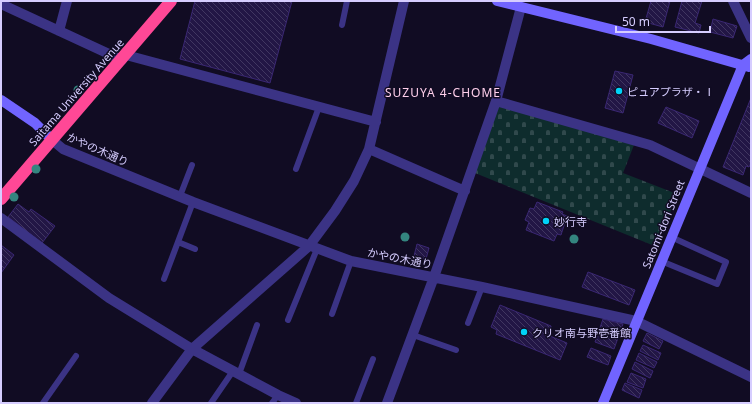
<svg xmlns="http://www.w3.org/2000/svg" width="752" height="404" font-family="'Noto Sans','Noto Sans JP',sans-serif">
<defs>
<pattern id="cemetery-stones" width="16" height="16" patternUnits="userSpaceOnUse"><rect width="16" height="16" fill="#0e2c2d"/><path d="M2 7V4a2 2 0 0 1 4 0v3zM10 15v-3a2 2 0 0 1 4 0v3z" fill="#30494c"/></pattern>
<pattern id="building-back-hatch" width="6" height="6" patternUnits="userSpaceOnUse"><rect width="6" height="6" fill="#221645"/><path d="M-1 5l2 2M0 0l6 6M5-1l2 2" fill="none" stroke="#413761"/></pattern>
</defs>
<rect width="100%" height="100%" fill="#110c23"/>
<path fill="url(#cemetery-stones)" d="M 501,105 L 634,145 L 623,173 L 677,194 L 657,247 L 475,173 L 496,107 Z"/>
<path fill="url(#building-back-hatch)" stroke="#3a2773" d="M 195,1 L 292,1 L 270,83 L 180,59 Z
M 651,1 L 670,1 L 663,27 L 645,22 Z
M 682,1 L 702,1 L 695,23 L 701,25 L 699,33 L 675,27 Z
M 713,19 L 737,26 L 733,38 L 710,32 Z
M 615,71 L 633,75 L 623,113 L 605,108 Z
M 751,98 L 751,163 L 749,167 L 746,166 L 743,175 L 723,167 Z
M 666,107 L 699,121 L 692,138 L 658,123 Z
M 537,202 L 563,212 L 562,214 L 567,216 L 561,235 L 557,234 L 554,241 L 526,230 L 529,222 L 525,220 L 530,208 L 534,209 Z
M 18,204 L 29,212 L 31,209 L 55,226 L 42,243 L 8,217 Z
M 417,244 L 429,248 L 426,259 L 414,256 Z
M 1,245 L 14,255 L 1,273 Z
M 588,272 L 635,290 L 629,305 L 582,287 Z
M 500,305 L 551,326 L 550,336 L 567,343 L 560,360 L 496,334 L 497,330 L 491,327 Z
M 603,319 L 623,324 L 614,349 L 595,342 Z
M 647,333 L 663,341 L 659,349 L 643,341 Z
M 643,345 L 661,353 L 658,360 L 640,351 Z
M 591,348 L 611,356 L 608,365 L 587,357 Z
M 639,353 L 657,362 L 654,368 L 636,360 Z
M 635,362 L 653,371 L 650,378 L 632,369 Z
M 631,373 L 646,379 L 643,388 L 627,382 Z
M 625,383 L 642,390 L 639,398 L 622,390 Z"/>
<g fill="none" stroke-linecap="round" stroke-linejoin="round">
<path stroke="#3b3385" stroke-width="6" d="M 342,25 L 347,1
M 296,169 L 319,107
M 180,196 L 192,165
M 178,242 L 195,249
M 661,261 L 717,284 L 726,262 L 671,237
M 164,279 L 193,202
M 332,314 L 351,261
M 288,320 L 317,249
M 468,323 L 482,287
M 413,335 L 456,350
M 239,374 L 257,325
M 43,403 L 76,356
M 211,403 L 233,371
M 272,403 L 278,395
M 356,403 L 373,359"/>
<path stroke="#3b3385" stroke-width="10" d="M 733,1 L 751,38
M 1,4 L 122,60
M 59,31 L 67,1
M 126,55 L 376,122
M 496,101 L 650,145 L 751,193
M 51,139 L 63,149 L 193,202 L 351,261 L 482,287 L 636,321 L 751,377
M 369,149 L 465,191
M 1,218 L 109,298 L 192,349 L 278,395 L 296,403
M 152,403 L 192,349 L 309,246 L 335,211 L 354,181 L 369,149 L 404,1
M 387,403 L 434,277 L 496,101 L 521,7"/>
<path stroke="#7164ff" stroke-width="10" d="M 497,1 L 651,39 L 749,67
M 1,100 L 35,123 L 51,139
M 603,403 L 743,65 L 751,59"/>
<path stroke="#ff4896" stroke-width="12" d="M 1,199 L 171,1"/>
</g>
<g fill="#34857f">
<circle cx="78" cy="90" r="4.5"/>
<circle cx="36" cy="169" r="4.5"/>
<circle cx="14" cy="197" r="4.5"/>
<circle cx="405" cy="237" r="4.5"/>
<circle cx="574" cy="239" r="4.5"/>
</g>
<g fill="#00d2f8" stroke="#110c23" stroke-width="1.5">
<circle cx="619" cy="91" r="4"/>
<circle cx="546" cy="221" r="4"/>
<circle cx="524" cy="332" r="4"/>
</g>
<g text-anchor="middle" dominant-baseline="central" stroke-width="3" stroke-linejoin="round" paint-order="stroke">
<g font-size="11" fill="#d6cdff" stroke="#110c23" text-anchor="start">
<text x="627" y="91">ピュアプラザ・Ⅰ</text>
<text x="554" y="221">妙行寺</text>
<text x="532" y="332">クリオ南与野壱番館</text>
</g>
<g font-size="11" fill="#d6cdff" stroke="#110c23">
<text transform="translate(76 92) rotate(-49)">Saitama University Avenue</text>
<text transform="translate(98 149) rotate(24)">かやの木通り</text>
<text transform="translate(663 224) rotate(-68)">Satomi-dori Street</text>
<text transform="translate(400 258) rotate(11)">かやの木通り</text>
</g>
<g font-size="12" letter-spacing="1" fill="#ffcfeb" stroke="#110c23">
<text x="443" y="92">SUZUYA 4-CHOME</text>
</g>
</g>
<rect width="752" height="404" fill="none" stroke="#d6cdff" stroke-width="4"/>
<path d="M616 26v6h94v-6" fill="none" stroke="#d6cdff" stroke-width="2"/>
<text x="622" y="26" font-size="12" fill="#d6cdff" stroke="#110c23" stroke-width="3" paint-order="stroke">50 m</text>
</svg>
